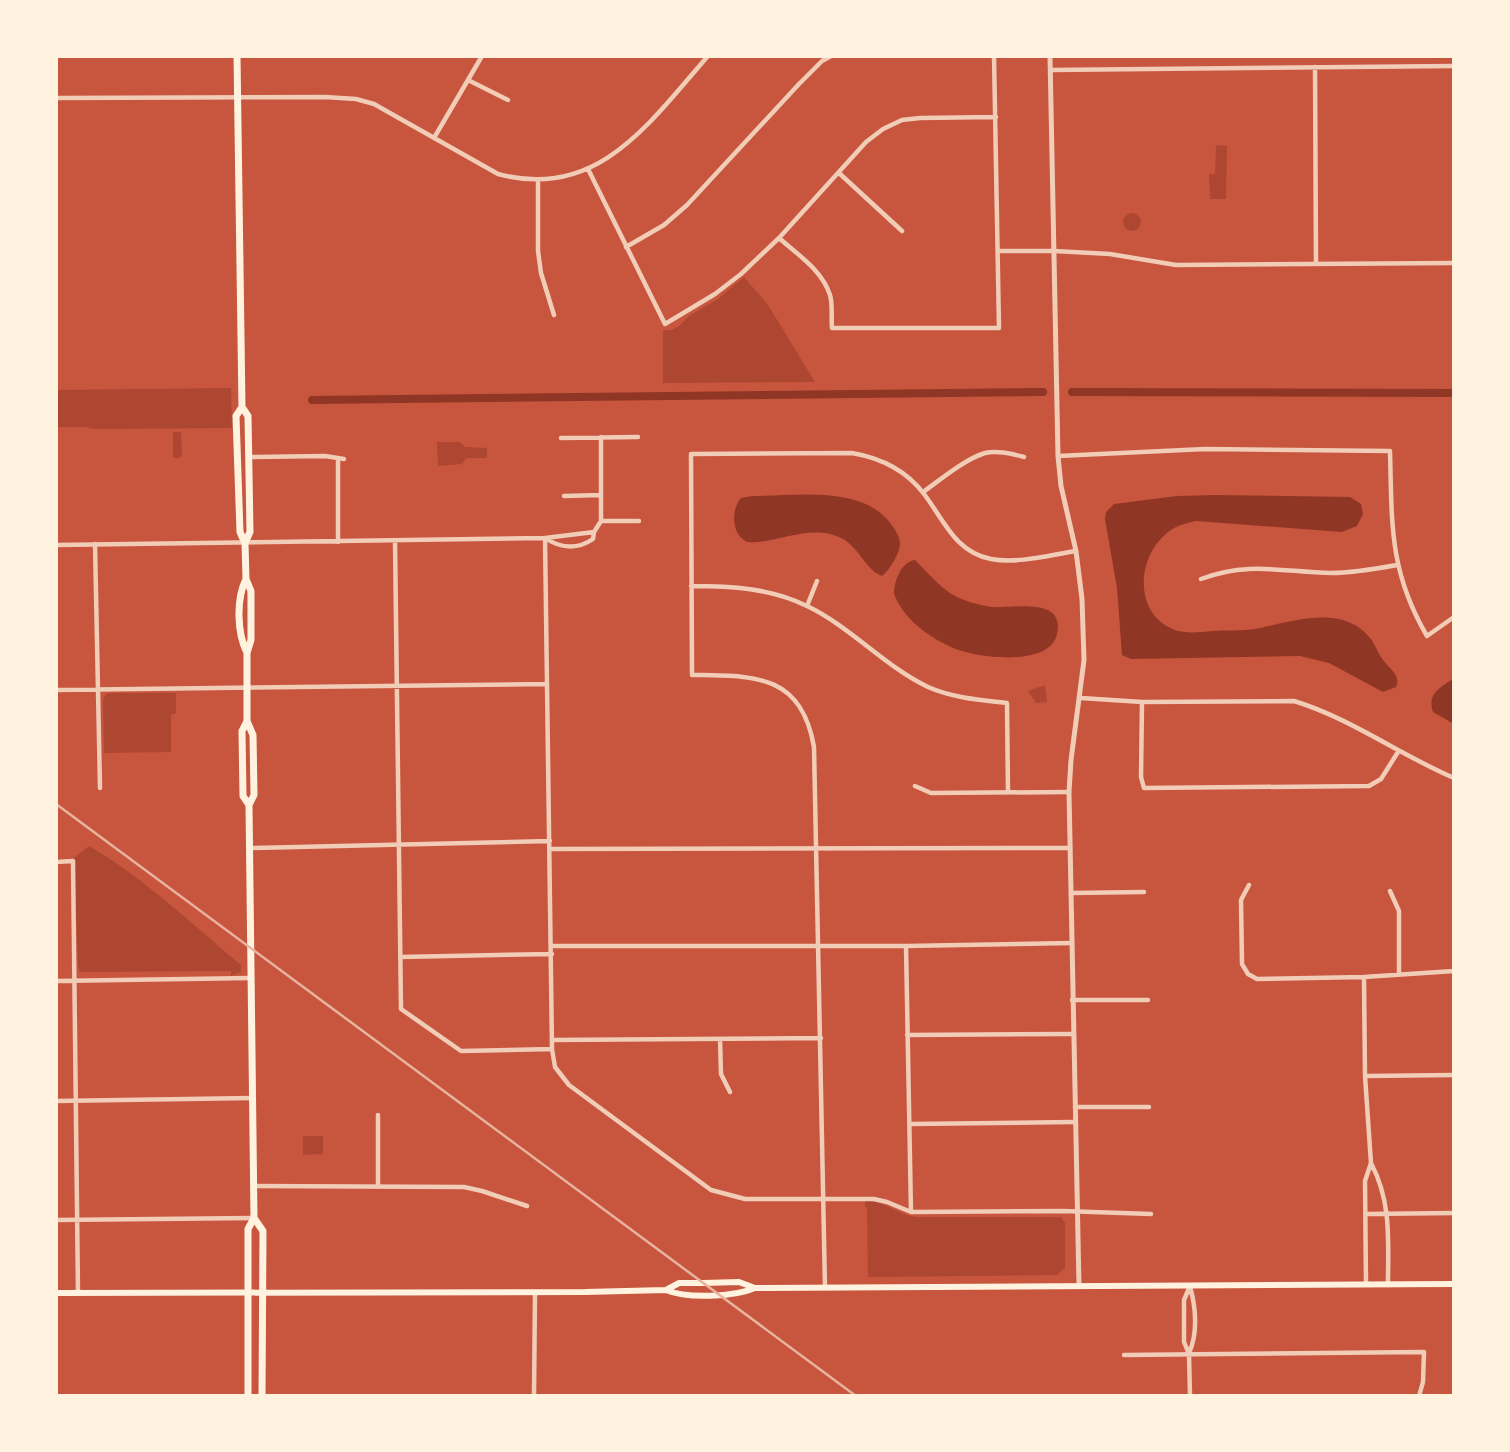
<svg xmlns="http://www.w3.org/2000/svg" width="1510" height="1452" font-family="Jost,sans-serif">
<rect width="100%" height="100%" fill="#c8553d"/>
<path fill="#ae4732" d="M 1216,145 L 1227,146 L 1226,199 L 1210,199 L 1209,174 L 1215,174 Z
M1123 222a9 9 0 1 1 18 0a9 9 0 1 1-18 0Z
M 744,277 L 768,305 L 815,382 L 663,383 L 663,330 L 672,330 L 679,326 L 689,316 L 718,299 Z
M 231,388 L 232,428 L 94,429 L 85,427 L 56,427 L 56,390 Z
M 173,432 L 181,432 L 182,456 L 178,459 L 173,457 Z
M 437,442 L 460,442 L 465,447 L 487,448 L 487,458 L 466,458 L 462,464 L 438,466 Z
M 1045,685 L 1047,702 L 1036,703 L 1028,691 Z
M 113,693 L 176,693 L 176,713 L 171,715 L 171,752 L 104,753 L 103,700 L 106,694 Z
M 89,846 C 144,878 192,924 241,965 L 241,972 L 231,976 L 231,971 L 80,972 L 78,966 L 74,858 Z
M 303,1136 L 323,1136 L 323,1154 L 303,1155 Z
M 865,1201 C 884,1200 898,1215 917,1217 L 1061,1217 L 1065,1223 L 1065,1268 L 1057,1275 L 868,1277 L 867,1207 L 865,1207 Z"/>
<path fill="#8f3625" d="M 1215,495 L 1350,497 L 1361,504 L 1363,514 L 1357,526 L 1342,532 L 1196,521 C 1187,523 1178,525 1171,530 C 1136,554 1132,614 1175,630 C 1187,634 1200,632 1212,631 C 1226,630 1241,631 1255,629 C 1291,622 1342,603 1370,638 C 1375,644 1377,651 1381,657 C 1387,668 1402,674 1396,687 L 1383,692 L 1329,663 L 1300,656 L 1131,659 L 1122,655 L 1117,588 L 1105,519 L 1106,512 L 1114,504 L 1177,496 Z
M 752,496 C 795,496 863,485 891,524 C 895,530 900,536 900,544 C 900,553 889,571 882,576 C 867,571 859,548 843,539 C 811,522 779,544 747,542 C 731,534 731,510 741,498 Z
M 915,560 C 931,576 943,592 964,600 C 975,604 990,608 1001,607 C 1020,607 1065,599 1057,634 C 1050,668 974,658 951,647 C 927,636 904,619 894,594 C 894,581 901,562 915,560 Z
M 1454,678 L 1454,724 L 1433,712 C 1427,693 1440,688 1454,678 Z"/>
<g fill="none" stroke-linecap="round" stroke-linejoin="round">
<path stroke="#8f3625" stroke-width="8" d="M 1072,392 L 1454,393
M 312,400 L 1043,392"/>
<path stroke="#f1ccb7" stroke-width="4.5" d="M 1315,67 L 1316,264
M 1051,70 L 1454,66
M 468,80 L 508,100
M 56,98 L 325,97 L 356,99 L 374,104 L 498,174 C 598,201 650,122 708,56
M 434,138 L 482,56
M 588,169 L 665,324 L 715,294 L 741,274 L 779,238 L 866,142 L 883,129 L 902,120 L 920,118 L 996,117
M 839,173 L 902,231
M 538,181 L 538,251 L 541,273 L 554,315
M 779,238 C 797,254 822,270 830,295 C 833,305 831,317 832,328 L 999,328 L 994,56
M 626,247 L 664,225 L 687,205 L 799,84 L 822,61 L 831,56
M 998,251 L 1054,251 L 1110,254 L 1176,265 L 1454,263
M 561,438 L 638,437
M 1058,456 L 1205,449 L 1390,451 C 1392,524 1389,571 1427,636 L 1454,617
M 249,457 L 325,456 L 344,459
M 338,459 L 338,542
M 923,492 C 940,480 965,459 985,453 C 998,450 1012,454 1024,457
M 564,496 L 601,495
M 601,521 L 639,521
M 594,532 L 545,538 C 560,548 577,550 593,539 L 594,532 L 601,521 L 601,437
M 395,541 L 401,1009 L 461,1051 L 552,1049
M 95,544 L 100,788
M 56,545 L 545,538 L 552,1049 L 555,1067 L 569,1085 L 711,1190 L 745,1199 L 874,1199 L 887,1202 L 911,1212 L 1063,1211 L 1151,1214
M 1201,579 C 1249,561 1283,572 1331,573 C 1353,573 1375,569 1397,565
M 691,586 C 731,586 770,588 807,606 C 851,627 884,666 928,687 C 953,698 981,700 1007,703 L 1008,792
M 807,606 L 817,581
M 56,690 L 547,684
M 1081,698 L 1142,702 L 1294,701 C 1350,718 1400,755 1454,778
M 1142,702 L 1141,777 L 1144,788 L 1369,786 L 1381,779 L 1398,752
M 915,786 L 931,793 L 1069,792
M 250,848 L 550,841
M 550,849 L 1070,848
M 56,862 L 73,861 L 78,1293
M 1249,885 L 1241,900 L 1242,964 L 1248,974 L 1257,979 L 1364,977 L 1454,971
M 1390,891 L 1399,911 L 1399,973
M 1071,893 L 1144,892
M 551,946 L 906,946 L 1072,943
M 906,946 L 911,1212
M 400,957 L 552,954
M 1364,977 L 1365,1076 L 1371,1163
M 56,981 L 251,978
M 1072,1000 L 1148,1000
M 907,1035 L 1073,1034
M 720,1039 L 721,1074 L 730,1092
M 552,1040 L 821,1038
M 1365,1076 L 1454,1075
M 56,1101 L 252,1098
M 1075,1107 L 1149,1107
M 378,1115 L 378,1187
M 910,1124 L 1074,1122
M 254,1186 L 464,1187 L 482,1191 L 527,1206
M 1366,1214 L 1454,1213
M 56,1220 L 253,1218
M 1366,1284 L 1365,1181 L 1371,1163 C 1392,1203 1388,1241 1388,1285
M 825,1288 L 814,747 C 801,673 754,676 692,675 L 691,454 L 852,453 C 881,458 906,470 924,494 C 944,520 955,552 991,559 C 1018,564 1050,555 1076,551
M 1189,1353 C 1198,1334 1196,1307 1190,1287
M 1124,1355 L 1424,1352 L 1423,1382 L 1419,1396
M 534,1396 L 535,1293
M 1190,1396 L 1189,1354 L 1184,1342 L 1184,1300 L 1190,1286"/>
<path stroke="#f1ccb7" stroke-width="5" d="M 1050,56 L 1058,456 L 1061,486 L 1076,551 L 1082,599 L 1084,660 L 1071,760 L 1069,792 L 1079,1286"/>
<path stroke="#fff3e0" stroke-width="6" d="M 666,1290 C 687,1299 734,1297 755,1288
M 56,1293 L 585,1292 L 666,1290 L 679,1283 L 703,1283 L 739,1282 L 755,1288 L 1454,1284"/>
<path stroke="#fff3e0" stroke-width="7" d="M 237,56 L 242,407 L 248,416 L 250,532 L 245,543 L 246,579 L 251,591 L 251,640 L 247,653 L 247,721 L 253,735 L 254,795 L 249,805 L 254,1218 L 248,1229 L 248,1396
M 242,407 L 236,416 L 240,532 L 245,543
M 246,579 C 236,599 237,633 247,653
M 247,721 L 242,731 L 243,796 L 249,805
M 254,1218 L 263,1231 L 262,1396"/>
<path stroke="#e9b49f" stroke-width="2.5" d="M 56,804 L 856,1396"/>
</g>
<rect width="1510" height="1452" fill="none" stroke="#fff3e0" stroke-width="116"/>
</svg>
